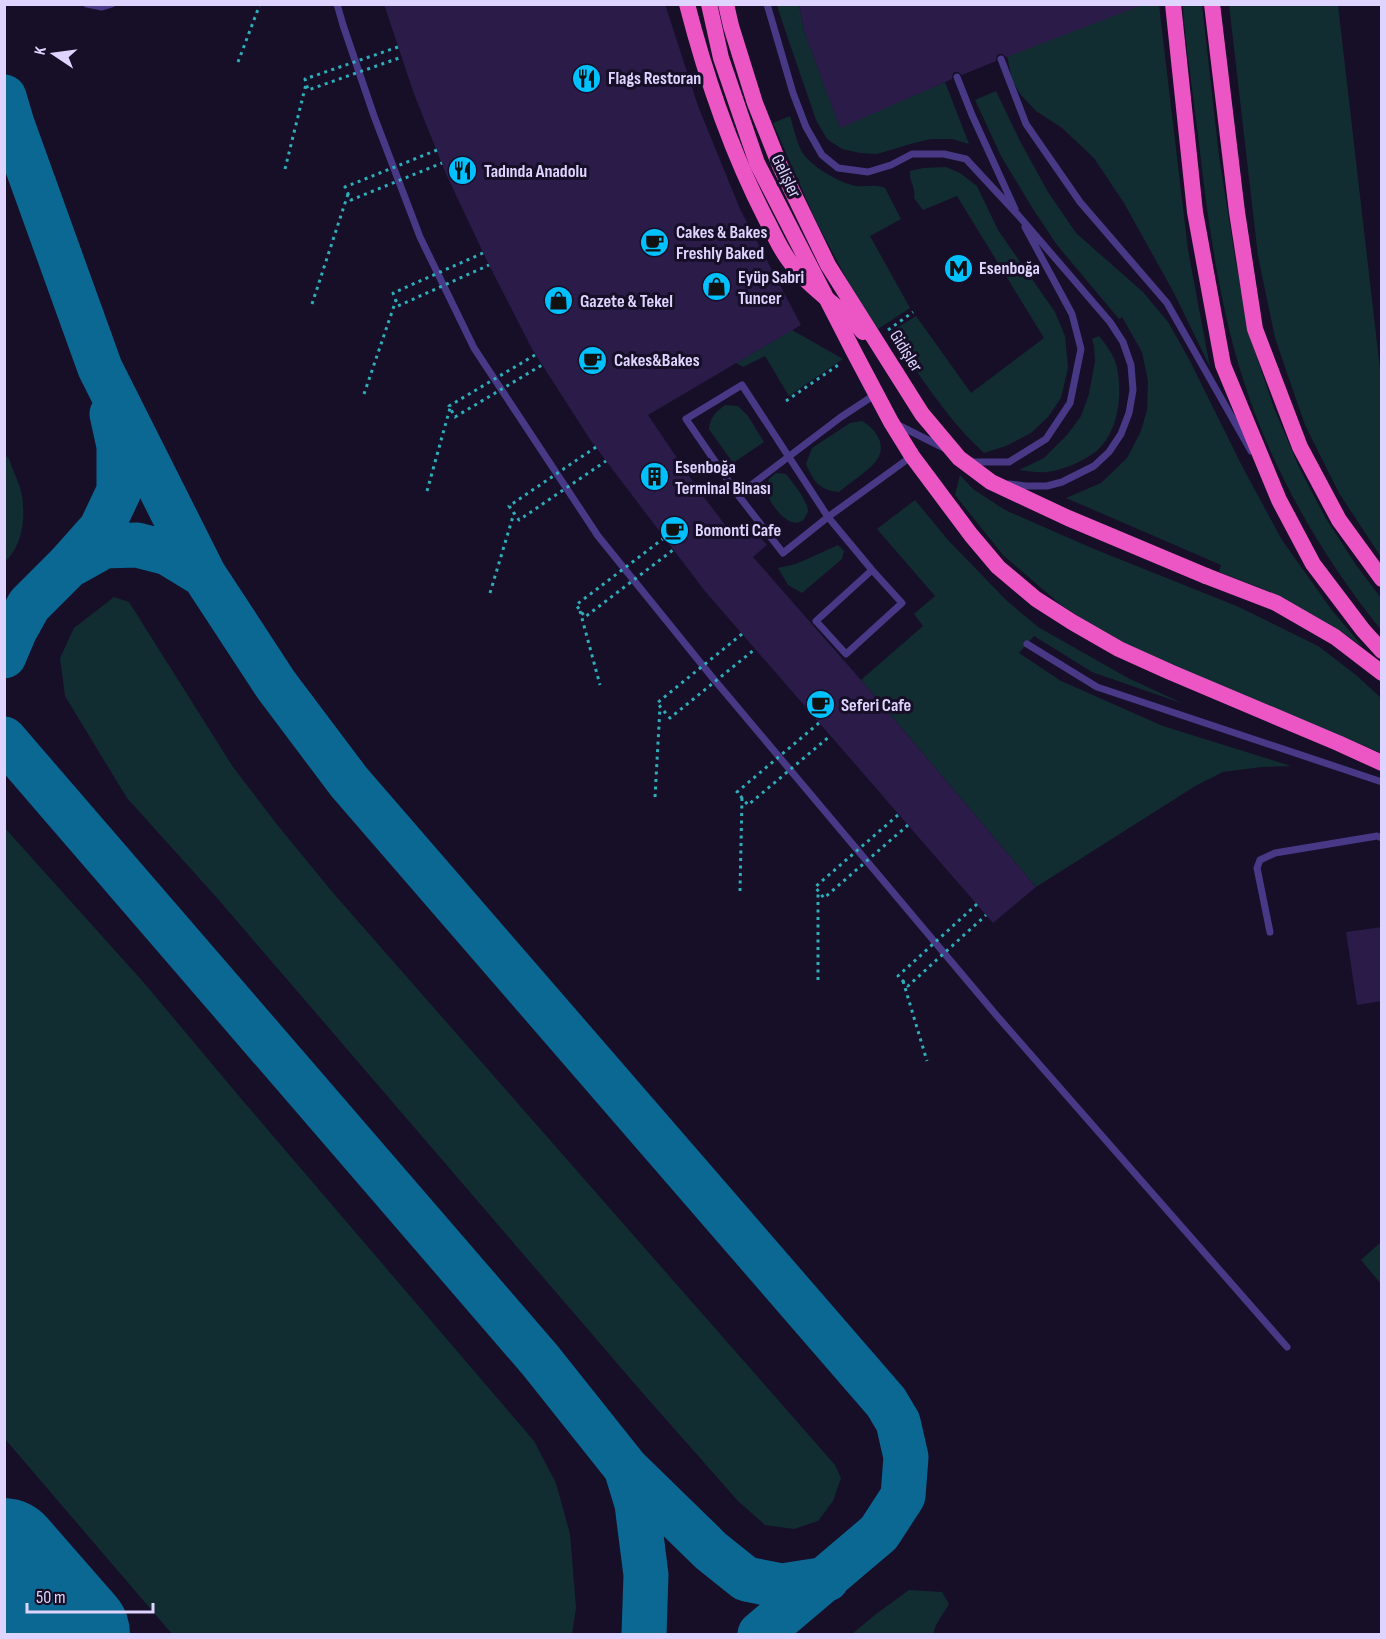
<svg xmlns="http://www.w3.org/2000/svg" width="1386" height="1639" font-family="'Sofia Sans Condensed',sans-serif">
<rect width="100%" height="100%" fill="#160f27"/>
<path fill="#122d31" d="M 777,5 L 799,5 L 804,31 L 840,127 L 945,82 L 969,144 L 952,139 L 931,139 L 914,143 L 877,154 L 860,153 L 842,149 L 827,139 L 816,120 L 782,21 Z
M 1123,5 L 1159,5 L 1188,250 L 1210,367 L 1174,293 L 1124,203 L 1094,158 L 1062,128 L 1036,111 L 1021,95 L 1012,80 L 1007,56 Z
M 1183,5 L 1202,5 L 1219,156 L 1235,257 L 1250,337 L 1274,408 L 1299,467 L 1325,517 L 1356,565 L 1381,598 L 1381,630 C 1321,555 1271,469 1242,376 C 1218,298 1207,216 1198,135 C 1194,107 1191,78 1187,50 C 1186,35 1183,20 1183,5 Z
M 1229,5 L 1338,5 L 1381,378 L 1381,557 L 1339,493 L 1305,425 L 1275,338 L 1258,256 Z
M 996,91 L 1020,141 L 1048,192 L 1076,233 L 1143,292 L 1168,322 L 1189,359 L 1242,466 L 1282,540 L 1331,609 L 1363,647 L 1343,633 L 1273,593 L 1219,572 L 1221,565 L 1066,498 L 1101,483 L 1127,458 L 1141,431 L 1147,410 L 1148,381 L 1142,352 L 1122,317 L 1119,319 L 1057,245 L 1033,209 L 1001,156 L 975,100 Z
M 790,116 C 793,126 797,143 802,152 C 811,166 840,184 857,186 C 867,187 875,184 885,188 L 901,219 L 870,236 L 910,308 L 878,329 L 853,291 L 815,219 L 773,123 Z
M 946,167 L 960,173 L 977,186 L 998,230 L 1055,312 L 1065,336 L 1068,368 L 1061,398 L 1048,417 L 1031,433 L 1006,446 L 984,453 C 946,418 919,374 890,332 L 916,316 L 971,393 L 1044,338 L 957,196 L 923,210 L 914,198 C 916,187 909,182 910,171 L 923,168 Z
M 792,330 L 843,359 L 789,396 L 765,356 L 743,367 L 736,363 Z
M 1099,336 C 1106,345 1115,356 1117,368 C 1123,395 1118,435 1094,453 C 1081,462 1063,470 1047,472 C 1038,473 1028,471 1019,470 L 1044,458 L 1067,435 L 1081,416 L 1089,394 L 1095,361 L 1094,346 L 1092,339 Z
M 725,405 L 738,406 L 748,416 L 764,442 L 733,463 L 709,429 C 710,417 716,412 725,405 Z
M 862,421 C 876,429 888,446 876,461 C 870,470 848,484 839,492 C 819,490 814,482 806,464 L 812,448 L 850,423 Z
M 5,455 L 9,459 C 13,471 20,484 22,496 C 26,519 22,546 5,562 Z
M 776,473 L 786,474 C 792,482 808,501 808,511 C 808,513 805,517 804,519 C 793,531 776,511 771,502 C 767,494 767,487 769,479 Z
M 960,475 L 973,489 L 1005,510 L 1094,549 L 1239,607 L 1318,646 L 1356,675 L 1381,698 L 1381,753 L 1179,669 L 1119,642 L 1061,605 L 1003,555 L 955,495 Z
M 915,500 L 948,540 L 1007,601 L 1038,627 L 1128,678 L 1184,704 L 1092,672 L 1034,636 L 1019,653 L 1061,681 L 1163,726 L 1291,766 L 1262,767 L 1223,772 L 1197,785 L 1036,887 L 861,680 L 923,626 L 914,614 L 935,596 L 877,529 Z
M 838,545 L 844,551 L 842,559 L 802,593 L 788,585 L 778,568 L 796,564 Z
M 114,597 L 129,602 L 233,767 L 279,827 L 334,894 L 835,1465 L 841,1478 L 833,1501 L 818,1521 L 794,1529 L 765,1525 L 738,1501 L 640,1390 L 218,899 L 127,798 L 65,696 L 60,658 L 74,628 Z
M 4,827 L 145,984 L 238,1095 L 534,1441 L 556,1483 L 570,1534 L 576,1608 L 572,1634 L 172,1634 L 5,1439 Z
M 1381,1242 L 1381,1284 L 1361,1260 Z
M 909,1590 L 942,1592 L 949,1604 L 936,1625 L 933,1634 L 852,1634 L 876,1614 Z"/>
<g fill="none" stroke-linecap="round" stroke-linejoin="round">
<path stroke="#0b6893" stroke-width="45" d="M 4,97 L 12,124 L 100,368 L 204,575 L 276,685 L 349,782 L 886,1402 L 898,1422 L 906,1457 L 903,1496 L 879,1533 L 760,1634
M 112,414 L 119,446 L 119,491 L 101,529 L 68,566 L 104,546 L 137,545 L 168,553 L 204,575
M 4,656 L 15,630 L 29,605 L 68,566
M 4,739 L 540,1360 L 626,1468 L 711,1551 L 746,1579 L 782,1586 L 827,1579
M 626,1468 L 637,1504 L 646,1575 L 644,1634"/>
<path stroke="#0b6893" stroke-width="114" d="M 4,1555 L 73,1634"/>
</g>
<path fill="#2a1b48" d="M 384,4 L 665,4 L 698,106 L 740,209 L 801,325 L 648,415 L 700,492 L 726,526 L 735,536 L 748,524 L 767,545 L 753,557 L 861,680 L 1036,887 L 993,923 L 704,590 L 591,441 L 532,349 L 489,265 L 446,174 L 414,94 Z
M 799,4 L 1140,4 L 1140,6 L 1006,57 L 1002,54 L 998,54 L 996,58 L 996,61 L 962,75 L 958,72 L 954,72 L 952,76 L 952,79 L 840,128 L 804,31 Z
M 1382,927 L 1382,1001 L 1357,1005 L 1346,932 Z"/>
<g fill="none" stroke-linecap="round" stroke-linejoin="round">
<path stroke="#2daeba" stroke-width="3" stroke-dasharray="3 4.5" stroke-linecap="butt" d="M 238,62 L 260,4
M 285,169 L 306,84
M 312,304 L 348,194
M 888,330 L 913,312
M 364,394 L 396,300
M 786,401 L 841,363
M 427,491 L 450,408
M 490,593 L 514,513
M 580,611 L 600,685
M 655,797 L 660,707
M 740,891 L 742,797
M 818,980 L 818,891
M 903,981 L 927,1061"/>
<path stroke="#473986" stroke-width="7" d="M 87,4 L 102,7 L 112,4
M 337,4 L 343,25 L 374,116 L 420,237 L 474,348 L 598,536 L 712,677 L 997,1016 L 1287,1347
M 767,4 L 793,93 L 806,127 L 822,155 L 838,168 L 868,172 L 891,165 L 912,154 L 944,154 L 966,159 L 1018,215 L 1110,322 L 1123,342 L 1131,365 L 1133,390 L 1129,413 L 1121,434 L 1109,452 L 1094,466 L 1062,482 L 1047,486 L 1026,486 L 1009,484
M 1001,59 L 1026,124 L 1080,202 L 1167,303 L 1251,451
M 957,77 L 972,115 L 1015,209
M 876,394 L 841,417 L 738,495 L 783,553 L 828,517 L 912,456
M 898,425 L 944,448
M 971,461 L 973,462 L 1009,462 L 1046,439 L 1070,403 L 1081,349 L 1072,314 L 1025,227
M 738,495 L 686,419 L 742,385 L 828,517 L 872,570 L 902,603 L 846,654 L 816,621 L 872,570
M 1027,644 L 1097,687 L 1382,782
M 1270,932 L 1257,868 L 1260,860 L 1275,853 L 1377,836 L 1382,838"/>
<path stroke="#ec55c4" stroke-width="16" d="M 709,4 L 721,58 L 757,163 L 855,354 L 891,422 L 912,456 L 971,535 L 998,567 L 1036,599 L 1072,622 L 1119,649 L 1170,672 L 1338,743 L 1382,763
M 1173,4 L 1195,212 L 1223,365 L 1279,500 L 1313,564 L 1363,630 L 1382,651
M 1212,4 L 1237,212 L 1255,329 L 1300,447 L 1339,520 L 1382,579
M 1206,576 L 1276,603 L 1335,637 L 1382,673"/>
<path stroke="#2daeba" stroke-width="3" stroke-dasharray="3 4.5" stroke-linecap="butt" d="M 398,47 L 305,79 L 308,90 L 402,57
M 437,150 L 345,187 L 351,200 L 442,163
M 483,253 L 393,293 L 398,306 L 489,265
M 535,355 L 449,406 L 455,417 L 542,365
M 596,447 L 509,506 L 519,520 L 606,461
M 664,538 L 576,605 L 585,617 L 673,550
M 742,634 L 657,703 L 670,718 L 755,649
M 819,723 L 737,792 L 748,805 L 830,736
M 898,815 L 815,887 L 824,898 L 908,825
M 977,904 L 898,976 L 908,986 L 986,915"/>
<path stroke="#ec55c4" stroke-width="16" d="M 687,4 C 706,78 731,151 766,219 C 773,232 779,247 788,259 C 808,288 840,306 863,332
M 726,4 L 731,26 L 755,103 L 780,166 L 828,265 L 922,414 L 959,458 L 991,482 L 1068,518 L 1206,576"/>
</g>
<defs>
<symbol id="restaurant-disc" viewBox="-11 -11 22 22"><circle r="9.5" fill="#00c1ff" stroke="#160f27"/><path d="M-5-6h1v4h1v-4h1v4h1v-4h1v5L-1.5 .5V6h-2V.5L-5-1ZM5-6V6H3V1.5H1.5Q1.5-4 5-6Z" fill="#111"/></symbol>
<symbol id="cafe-disc" viewBox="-11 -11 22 22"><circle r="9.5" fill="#00c1ff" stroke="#160f27"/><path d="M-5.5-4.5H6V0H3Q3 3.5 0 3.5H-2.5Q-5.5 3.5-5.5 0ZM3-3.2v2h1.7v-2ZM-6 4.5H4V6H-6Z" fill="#111"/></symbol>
<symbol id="metro-disc" viewBox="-11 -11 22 22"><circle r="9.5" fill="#00c1ff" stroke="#160f27"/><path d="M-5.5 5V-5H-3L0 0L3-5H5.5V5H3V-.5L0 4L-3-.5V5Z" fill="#111"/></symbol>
<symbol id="shop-disc" viewBox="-11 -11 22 22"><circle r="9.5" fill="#00c1ff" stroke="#160f27"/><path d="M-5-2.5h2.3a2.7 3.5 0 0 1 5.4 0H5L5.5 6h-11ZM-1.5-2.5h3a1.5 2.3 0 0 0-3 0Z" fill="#111"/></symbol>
<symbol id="building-disc" viewBox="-11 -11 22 22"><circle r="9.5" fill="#00c1ff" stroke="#160f27"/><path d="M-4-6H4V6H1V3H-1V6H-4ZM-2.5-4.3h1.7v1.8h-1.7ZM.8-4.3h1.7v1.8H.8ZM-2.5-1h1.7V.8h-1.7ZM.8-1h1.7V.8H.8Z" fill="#111"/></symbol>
</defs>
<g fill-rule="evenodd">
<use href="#restaurant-disc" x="570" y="62" width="33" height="33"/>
<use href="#restaurant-disc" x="446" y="154" width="33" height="33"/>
<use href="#cafe-disc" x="638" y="226" width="33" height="33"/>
<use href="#metro-disc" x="942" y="252" width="33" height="33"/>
<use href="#shop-disc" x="700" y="270" width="33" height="33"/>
<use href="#shop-disc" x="542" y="284" width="33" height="33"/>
<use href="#cafe-disc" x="576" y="344" width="33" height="33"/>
<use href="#building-disc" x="638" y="460" width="33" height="33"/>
<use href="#cafe-disc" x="658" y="514" width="33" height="33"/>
<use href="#cafe-disc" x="804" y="688" width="33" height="33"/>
</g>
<g text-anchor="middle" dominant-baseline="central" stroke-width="6" stroke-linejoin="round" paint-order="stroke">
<g font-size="18" font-weight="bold" fill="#dfd4ff" stroke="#160f27" text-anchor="start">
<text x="608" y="78">Flags Restoran</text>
<text x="484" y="171">Tadında Anadolu</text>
<text x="676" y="232">Cakes &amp; Bakes<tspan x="676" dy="21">Freshly Baked</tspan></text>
<text x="979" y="268">Esenboğa</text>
<text x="738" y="277">Eyüp Sabri<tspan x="738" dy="21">Tuncer</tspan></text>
<text x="580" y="301">Gazete &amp; Tekel</text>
<text x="614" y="360">Cakes&amp;Bakes</text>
<text x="675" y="467">Esenboğa<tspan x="675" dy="21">Terminal Binası</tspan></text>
<text x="695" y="530">Bomonti Cafe</text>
<text x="841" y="705">Seferi Cafe</text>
</g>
<g font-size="18" fill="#dfd4ff" stroke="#160f27">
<text transform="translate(786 176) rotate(64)">Gelişler</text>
<text transform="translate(906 351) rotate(58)">Gidişler</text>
</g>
</g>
<rect width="1386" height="1639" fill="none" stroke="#dfd4ff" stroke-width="12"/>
<g transform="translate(54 54) rotate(283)" stroke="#160f27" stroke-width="4.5" paint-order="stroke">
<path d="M0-4.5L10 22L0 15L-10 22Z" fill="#dfd4ff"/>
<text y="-9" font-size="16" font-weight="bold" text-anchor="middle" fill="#dfd4ff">K</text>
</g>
<path d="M27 1603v9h126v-9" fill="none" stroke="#dfd4ff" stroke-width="3"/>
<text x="36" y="1603" font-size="18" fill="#dfd4ff" stroke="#160f27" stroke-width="4.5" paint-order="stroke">50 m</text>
</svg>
